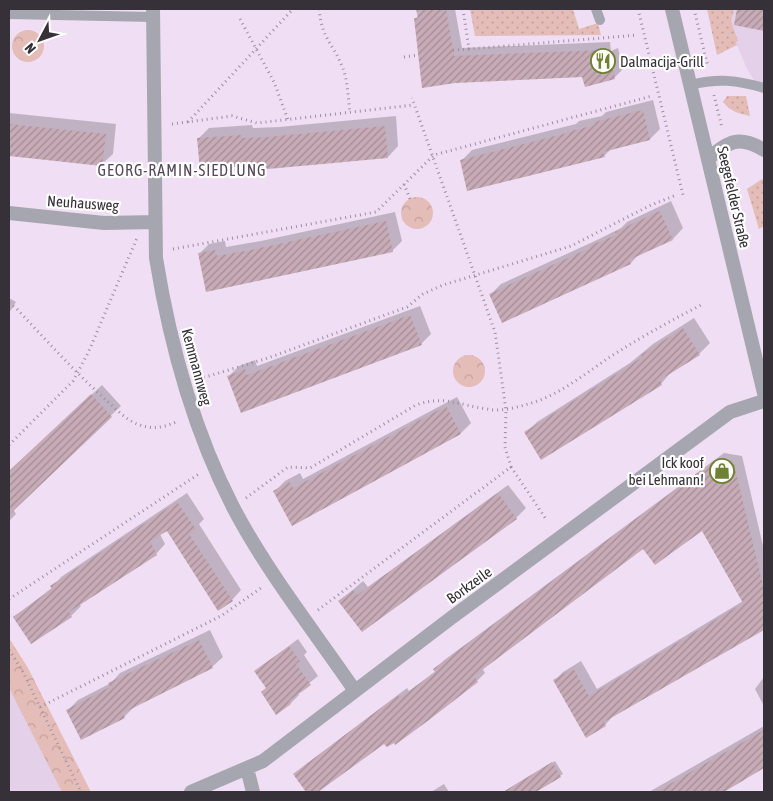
<svg xmlns="http://www.w3.org/2000/svg" width="773" height="801" font-family="'Asap Condensed',sans-serif">
<defs>
<pattern id="grass-dots" width="8" height="8" patternUnits="userSpaceOnUse" patternTransform="scale(1.25)"><rect width="8" height="8" fill="#e4bcb8"/><path d="M2 2h.1M6 6h.1" fill="none" stroke="#c4a29f" stroke-width="1.8" stroke-linecap="round"/></pattern>
<pattern id="forest-crowns" width="20" height="18" patternUnits="userSpaceOnUse" patternTransform="scale(1.25)"><rect width="20" height="18" fill="#e4bcb8"/><path d="M2 6a3 3 0 1 1 6 0M12 15a3 3 0 1 1 6 0" fill="none" stroke="#c4a29f"/></pattern>
<pattern id="building-hatch" width="6" height="6" patternUnits="userSpaceOnUse" patternTransform="scale(1.25)"><rect width="6" height="6" fill="#c7acb7"/><path d="M-1 1l2-2M0 6l6-6M5 7l2-2" fill="none" stroke="#a28c96"/></pattern>
</defs>
<rect width="100%" height="100%" fill="#f0def4"/>
<path fill="#e5d0ea" d="M 728,9 L 764,9 L 764,96 L 747,69 L 725,17 Z
M 9,688 L 43,753 L 62,792 L 9,792 Z"/>
<path fill="url(#grass-dots)" d="M 470,9 L 573,9 L 579,29 L 598,23 L 601,35 L 475,36 Z
M 707,9 L 734,9 L 731,21 L 738,41 L 736,42 L 737,45 L 717,55 Z
M 727,96 L 746,96 L 750,116 C 738,113 731,112 723,102 Z
M 762,179 L 764,182 L 764,226 L 759,229 L 747,189 Z"/>
<path fill="url(#forest-crowns)" d="M12 46a16 16 0 1 1 32 0a16 16 0 1 1-32 0Z
M401 213a16 16 0 1 1 32 0a16 16 0 1 1-32 0Z
M453 371a16 16 0 1 1 32 0a16 16 0 1 1-32 0Z
M 9,638 L 28,668 L 91,792 L 62,792 L 9,688 Z"/>
<path fill="#0003" d="M 418,9 L 455,9 L 462,48 L 610,42 L 611,51 L 618,48 L 623,69 L 614,78 L 583,76 L 455,82 L 415,19 L 419,15 Z
M 653,100 L 660,129 L 650,139 L 611,149 L 604,156 L 461,161 L 472,150 L 576,124 L 579,121 L 602,116 L 606,112 Z
M 9,113 L 116,124 L 113,154 L 102,164 L 9,154 Z
M 396,116 L 398,146 L 388,157 L 244,165 L 198,139 L 209,128 L 252,125 L 253,128 L 279,127 Z
M 671,201 L 683,228 L 673,239 L 639,254 L 631,263 L 503,322 L 491,294 L 501,284 L 597,240 L 621,228 L 627,222 Z
M 395,212 L 402,241 L 392,251 L 207,291 L 199,254 L 209,244 L 225,241 L 226,247 L 261,241 Z
M 9,298 L 16,302 L 9,313 Z
M 420,306 L 431,334 L 421,344 L 242,411 L 229,376 L 239,366 L 255,360 L 257,366 Z
M 694,318 L 710,343 L 699,354 L 671,372 L 661,384 L 526,433 L 537,422 L 630,363 L 653,344 Z
M 102,385 L 121,406 L 13,509 L 16,514 L 9,521 L 9,472 Z
M 457,397 L 471,423 L 461,433 L 293,524 L 275,491 L 285,481 L 300,473 L 303,479 Z
M 724,453 L 742,456 L 764,550 L 764,629 L 613,716 L 605,725 L 587,736 L 555,680 L 563,672 L 581,661 L 597,689 L 743,601 L 702,530 L 643,548 L 482,668 L 485,673 L 477,681 L 384,742 L 316,792 L 308,792 L 295,775 L 303,767 L 407,688 L 409,691 L 436,671 L 443,661 Z
M 508,485 L 526,508 L 516,518 L 363,631 L 340,601 L 363,581 L 368,587 Z
M 187,493 L 204,519 L 199,524 L 241,590 L 232,600 L 167,530 L 160,534 L 165,544 L 156,554 L 79,604 L 81,606 L 71,616 L 14,617 L 53,587 L 61,577 Z
M 210,630 L 223,657 L 212,667 L 135,706 L 124,717 L 68,710 L 78,700 L 111,683 L 120,673 Z
M 298,639 L 307,652 L 304,655 L 318,676 L 297,693 L 299,695 L 291,703 L 276,713 L 267,687 L 256,671 Z
M 764,677 L 764,706 L 755,689 Z
M 764,726 L 764,767 L 720,792 L 649,792 Z
M 555,761 L 563,774 L 534,792 L 503,792 Z
M 444,784 L 449,792 L 431,792 Z"/>
<path fill="url(#building-hatch)" d="M 416,9 L 446,9 L 454,56 L 603,50 L 603,58 L 610,55 L 615,79 L 585,87 L 582,77 L 455,83 L 422,88 L 414,18 L 418,18 Z
M 737,9 L 764,9 L 764,31 L 734,25 Z
M 643,110 L 650,140 L 603,152 L 605,157 L 467,191 L 460,160 L 567,133 L 567,132 L 595,125 L 594,122 Z
M 9,124 L 106,134 L 102,166 L 9,156 Z
M 385,126 L 388,158 L 247,171 L 243,166 L 200,170 L 197,138 L 242,135 L 242,138 L 268,137 Z
M 660,211 L 673,240 L 629,260 L 631,264 L 502,323 L 489,294 L 590,248 L 589,246 L 616,235 L 615,232 Z
M 386,221 L 393,252 L 206,292 L 198,253 L 215,250 L 217,256 L 251,250 Z
M 410,315 L 422,345 L 241,413 L 227,376 L 245,369 L 247,375 Z
M 683,328 L 700,355 L 660,380 L 662,385 L 541,460 L 524,432 L 618,373 L 642,357 L 641,355 Z
M 91,394 L 112,417 L 9,515 L 9,471 Z
M 446,406 L 461,434 L 292,526 L 273,491 L 289,482 L 293,488 Z
M 715,460 L 734,464 L 764,590 L 764,630 L 604,722 L 606,726 L 586,738 L 553,680 L 573,668 L 589,696 L 743,603 L 702,531 L 655,565 L 643,549 L 474,676 L 478,682 L 429,720 L 395,745 L 394,743 L 387,747 L 384,744 L 318,792 L 306,792 L 293,774 L 398,695 L 400,698 L 435,672 L 433,669 Z
M 498,493 L 517,519 L 362,632 L 338,601 L 353,590 L 357,595 Z
M 177,502 L 196,529 L 189,534 L 233,601 L 218,611 L 167,531 L 150,541 L 157,555 L 69,612 L 72,617 L 31,644 L 13,617 L 52,589 L 50,586 Z
M 199,640 L 213,668 L 123,713 L 125,718 L 81,740 L 66,710 L 110,687 L 108,683 Z
M 289,646 L 300,661 L 296,664 L 311,685 L 289,701 L 291,704 L 276,715 L 261,692 L 266,688 L 254,671 Z
M 764,730 L 764,768 L 724,792 L 656,792 Z
M 552,762 L 561,777 L 536,792 L 503,792 Z"/>
<g fill="none" stroke-linecap="round" stroke-linejoin="round">
<path stroke="#9c8f9f" stroke-width="3" stroke-dasharray="1 4" stroke-linecap="butt" d="M 319,9 C 322,39 332,42 342,66 C 348,80 348,98 350,113
M 463,9 L 469,49 L 638,35
M 638,9 L 683,195
M 694,9 L 708,67
M 240,19 L 274,82 L 288,120
M 453,50 L 469,49
M 404,57 L 419,55
M 714,95 L 722,128
M 188,122 L 293,9
M 172,124 L 232,116 L 257,123 L 413,105
M 404,184 L 410,199
M 173,249 L 376,212 L 434,155 L 652,96
M 9,303 L 16,308 C 46,340 74,371 106,400 C 116,409 127,421 140,425 C 153,430 166,427 178,421
M 199,379 L 268,358 L 407,307 L 423,294 L 443,285 L 571,246 L 649,206 L 676,195
M 9,445 L 73,381 L 88,353 L 137,238
M 511,467 L 546,519
M 246,498 L 288,467 L 310,468 L 416,405 C 445,395 458,405 487,409 C 500,412 515,408 528,404 C 559,396 587,372 613,355 C 643,336 672,320 703,304
M 9,599 L 199,474
M 318,610 L 511,467 L 505,447 L 506,410 L 495,332 L 412,98
M 9,650 L 22,670 L 81,792
M 40,707 L 221,616 L 261,588"/>
<path stroke="#a6a6b0" stroke-width="10" d="M 596,9 L 600,20
M 9,14 L 153,17
M 690,85 C 718,78 737,80 764,88"/>
<path stroke="#a6a6b0" stroke-width="14" d="M 153,9 L 156,258 C 170,345 193,429 233,507 C 267,572 314,631 355,691
M 708,159 C 728,141 739,135 764,150
M 9,213 L 104,223 L 155,222
M 247,768 L 253,792
M 191,792 L 263,761 L 451,618 L 730,412 L 764,401"/>
<path stroke="#a6a6b0" stroke-width="14" d="M 672,9 L 764,393"/>
</g>
<defs>
<symbol id="restaurant-ring" viewBox="-11 -11 22 22"><circle r="9.5" fill="#fff" stroke="#6f8233" stroke-width="1.5"/><path d="M-5-6h1v4h1v-4h1v4h1v-4h1v5L-1.5 .5V6h-2V.5L-5-1ZM5-6V6H3V1.5H1.5Q1.5-4 5-6Z" fill="#6f8233"/></symbol>
<symbol id="shop-ring" viewBox="-11 -11 22 22"><circle r="9.5" fill="#fff" stroke="#6f8233" stroke-width="1.5"/><path d="M-5-2.5h2.3a2.7 3.5 0 0 1 5.4 0H5L5.5 6h-11ZM-1.5-2.5h3a1.5 2.3 0 0 0-3 0Z" fill="#6f8233"/></symbol>
</defs>
<g fill-rule="evenodd">
<use href="#restaurant-ring" x="589" y="47" width="28" height="28"/>
<use href="#shop-ring" x="708" y="457" width="28" height="28"/>
</g>
<g text-anchor="middle" dominant-baseline="central" stroke-width="4.5" stroke-linejoin="round" paint-order="stroke">
<g font-size="15" fill="#363038" stroke="#fff" text-anchor="start">
<text x="620" y="61">Dalmacija-Grill</text>
<text x="704" y="462" text-anchor="end">Ick koof<tspan x="704" dy="17">bei Lehmann!</tspan></text>
</g>
<g font-size="15" fill="#363038" stroke="#fff">
<text transform="translate(734 197) rotate(77)">Seegefelder Straße</text>
<text transform="translate(83 203) rotate(4)">Neuhausweg</text>
<text transform="translate(197 367) rotate(75)">Kemmannweg</text>
<text transform="translate(469 585) rotate(-36)">Borkzeile</text>
</g>
<g font-size="16" letter-spacing="1" fill="#57495a" stroke="#fff">
<text x="182" y="170">GEORG-RAMIN-SIEDLUNG</text>
</g>
</g>
<rect width="773" height="801" fill="none" stroke="#363038" stroke-width="20"/>
<g transform="translate(40 40) rotate(229)" stroke="#ffffff" stroke-width="4" paint-order="stroke">
<path d="M0-4L9 19L0 12L-9 19Z" fill="#363038"/>
<text y="-8" font-size="14" font-weight="bold" text-anchor="middle" fill="#363038">N</text>
</g>
</svg>
